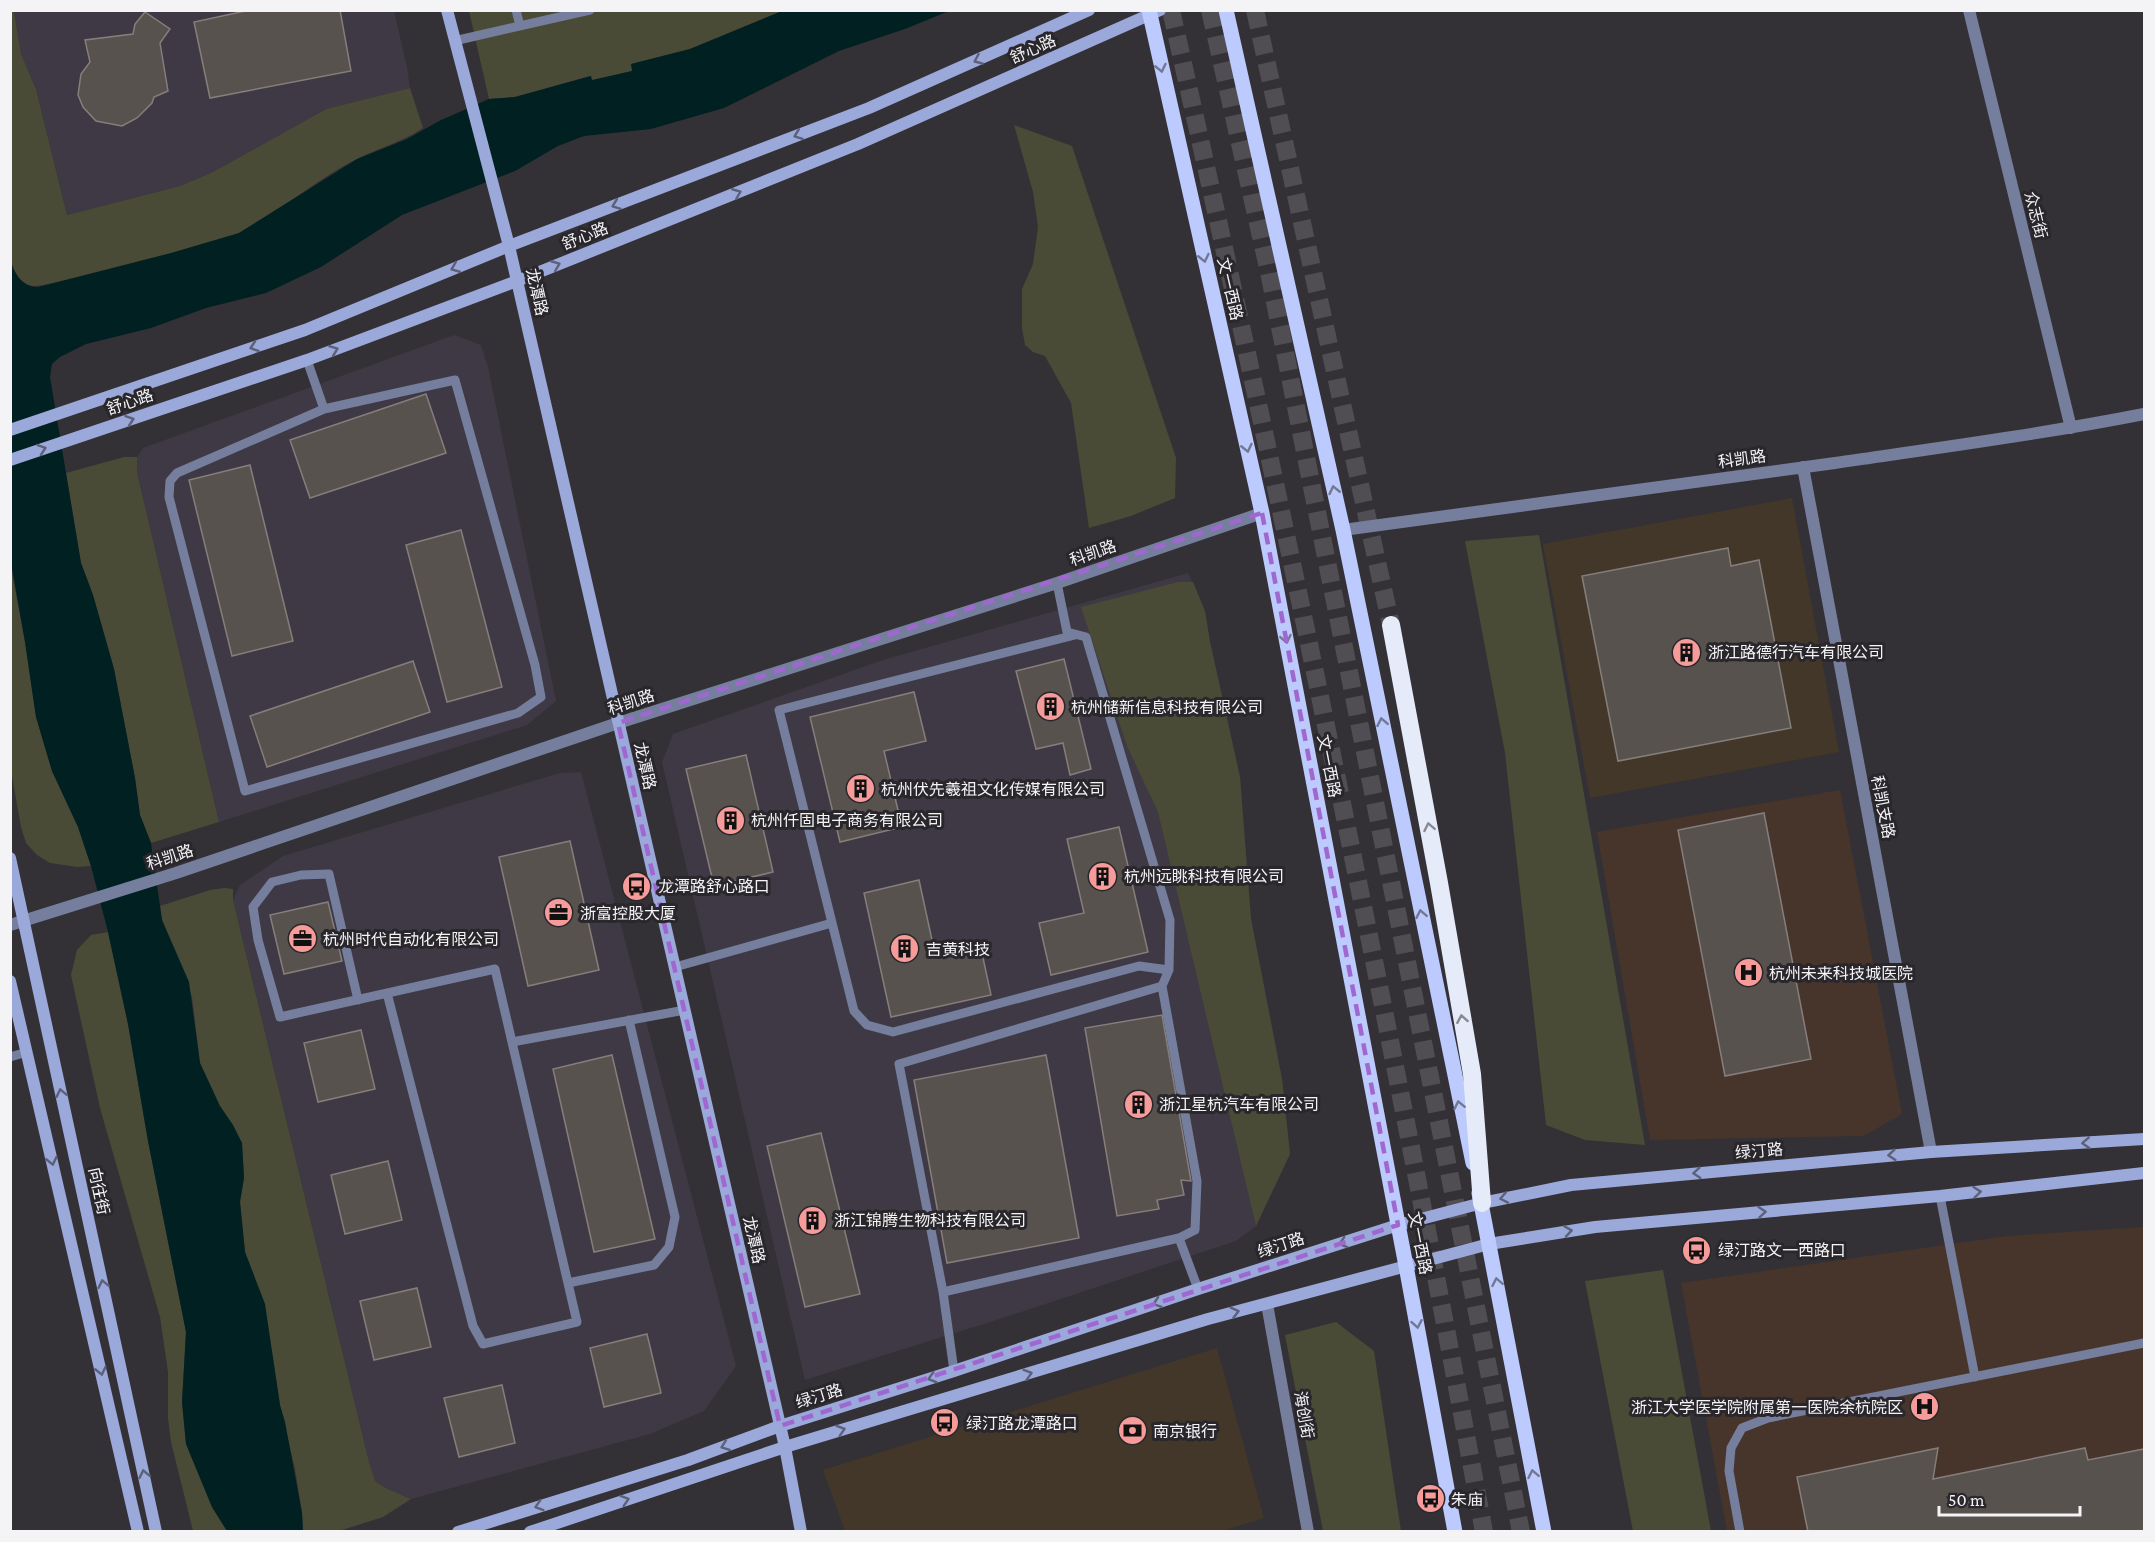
<svg xmlns="http://www.w3.org/2000/svg" width="2155" height="1542" font-family="'Crimson Pro','Noto Sans SC',serif">
<rect width="100%" height="100%" fill="#333136"/>
<path fill="#423728" d="M 1792,498 L 1839,752 L 1590,798 L 1543,544 Z
M 1217,1348 L 1264,1518 L 1219,1532 L 845,1531 L 823,1470 Z"/>
<path fill="#3e3944" d="M 14,11 L 394,11 L 407,67 L 410,88 L 326,109 L 213,172 L 180,186 L 67,215 L 36,89 L 21,54 Z
M 454,335 L 481,345 L 488,367 L 556,701 L 527,725 L 219,822 L 137,472 L 137,457 L 143,448 Z
M 1188,573 L 1205,611 L 1210,642 L 1240,777 L 1251,919 L 1282,1079 L 1290,1154 L 1256,1226 L 1236,1241 L 1006,1317 L 805,1380 L 662,762 L 673,734 L 883,660 Z
M 581,772 L 736,1366 L 704,1411 L 650,1434 L 411,1499 L 386,1488 L 375,1481 L 369,1462 L 233,900 L 240,885 L 283,856 L 560,773 Z"/>
<path fill="#47352c" d="M 1840,790 L 1902,1114 L 1864,1136 L 1650,1140 L 1597,832 Z
M 2144,1227 L 2144,1531 L 1727,1531 L 1681,1283 L 2007,1236 Z"/>
<path fill="#494b36" d="M 10,11 L 14,11 L 21,54 L 36,89 L 67,215 L 180,186 L 213,172 L 326,109 L 410,88 L 423,128 C 402,142 379,148 357,159 C 316,179 282,211 241,232 C 223,241 39,291 28,286 C 19,282 14,270 11,261 Z
M 469,11 L 782,11 L 690,49 L 632,64 L 632,71 L 592,81 L 590,76 L 515,97 L 489,99 Z
M 1014,125 L 1072,146 L 1176,458 L 1175,498 L 1131,516 L 1089,528 L 1071,403 L 1045,356 L 1033,352 L 1025,345 L 1022,328 L 1022,289 L 1033,264 L 1038,227 L 1033,192 Z
M 124,457 L 137,457 L 137,472 L 219,822 L 151,843 L 140,815 L 135,778 L 114,669 L 93,595 L 81,563 L 66,473 Z
M 1539,535 L 1645,1145 L 1585,1140 L 1546,1125 L 1505,753 L 1465,541 Z
M 10,562 L 25,642 L 36,717 L 52,771 L 78,827 L 91,866 L 77,867 L 50,863 L 37,855 L 26,843 L 21,827 L 10,765 Z
M 1178,582 L 1193,582 L 1205,611 L 1210,642 L 1240,777 L 1251,919 L 1282,1079 L 1290,1154 L 1256,1226 L 1158,812 L 1127,746 L 1081,607 Z
M 225,888 L 233,889 L 233,900 L 369,1462 L 375,1481 L 386,1488 L 411,1499 L 383,1517 L 339,1531 L 303,1531 L 302,1513 L 295,1469 L 280,1405 L 269,1335 L 254,1276 L 245,1252 L 240,1201 L 244,1178 L 242,1143 L 219,1105 L 200,1063 L 192,997 L 162,920 L 160,906 L 210,890 Z
M 108,932 L 128,1024 L 148,1141 L 186,1332 L 182,1402 L 186,1444 L 212,1507 L 227,1531 L 193,1531 L 171,1442 L 168,1418 L 168,1372 L 160,1317 L 100,1108 L 71,975 L 77,950 L 91,935 Z
M 1663,1270 L 1711,1531 L 1633,1531 L 1585,1281 Z
M 1336,1322 L 1374,1351 L 1401,1531 L 1323,1531 L 1285,1335 Z"/>
<path fill="#002022" d="M 782,11 L 949,11 L 905,29 L 839,51 L 724,108 L 651,129 L 584,136 L 558,146 L 515,171 L 402,215 L 321,267 L 266,293 L 206,308 L 151,328 L 86,344 L 60,357 L 52,364 L 50,377 L 81,563 L 93,595 L 114,669 L 135,778 L 140,815 L 151,843 L 162,920 L 189,982 L 200,1063 L 220,1106 L 233,1125 L 242,1143 L 244,1178 L 240,1202 L 245,1252 L 265,1304 L 280,1405 L 285,1422 L 302,1513 L 303,1531 L 227,1531 L 212,1507 L 186,1444 L 182,1402 L 186,1332 L 148,1141 L 128,1024 L 108,932 L 91,866 L 78,827 L 52,771 L 36,717 L 25,642 L 11,562 L 10,261 C 16,276 22,286 38,287 L 171,253 L 239,233 L 357,159 L 407,139 L 439,121 L 489,99 L 515,97 L 591,76 L 592,80 L 632,71 L 631,64 L 690,49 Z"/>
<path fill="#58524f" stroke="#857e7b" stroke-width="1.5" d="M 250,10 L 340,10 L 351,71 L 210,98 L 194,22 Z
M 145,12 L 170,29 L 160,43 L 168,91 L 154,97 L 152,103 L 137,118 L 122,126 L 96,121 L 83,107 L 78,95 L 81,74 L 90,62 L 85,40 L 133,34 L 135,24 Z
M 426,394 L 446,453 L 310,498 L 290,440 Z
M 250,465 L 293,641 L 232,656 L 189,480 Z
M 461,530 L 502,687 L 447,702 L 406,545 Z
M 1728,548 L 1731,566 L 1759,560 L 1791,728 L 1618,761 L 1582,576 Z
M 1064,659 L 1091,769 L 1070,775 L 1063,743 L 1036,749 L 1016,671 Z
M 413,661 L 430,712 L 267,767 L 250,716 Z
M 914,692 L 926,741 L 884,751 L 902,827 L 840,842 L 810,717 Z
M 746,755 L 773,872 L 714,886 L 686,769 Z
M 1764,813 L 1811,1059 L 1725,1076 L 1678,830 Z
M 1119,827 L 1148,952 L 1051,975 L 1039,923 L 1084,913 L 1067,839 Z
M 570,841 L 599,970 L 528,986 L 499,857 Z
M 919,880 L 935,954 L 980,944 L 991,995 L 891,1017 L 864,893 Z
M 328,902 L 342,961 L 284,974 L 270,915 Z
M 1162,1015 L 1191,1181 L 1181,1180 L 1184,1195 L 1157,1200 L 1159,1209 L 1117,1216 L 1085,1028 Z
M 361,1030 L 375,1089 L 318,1102 L 304,1043 Z
M 612,1055 L 655,1239 L 594,1252 L 553,1069 Z
M 1046,1055 L 1079,1238 L 947,1263 L 914,1080 Z
M 821,1133 L 860,1294 L 805,1307 L 767,1146 Z
M 388,1161 L 402,1220 L 345,1234 L 331,1175 Z
M 417,1288 L 431,1347 L 374,1360 L 360,1301 Z
M 647,1334 L 661,1393 L 604,1407 L 590,1348 Z
M 502,1385 L 515,1443 L 459,1457 L 444,1398 Z
M 1938,1448 L 1933,1479 L 2085,1448 L 2088,1460 L 2144,1449 L 2144,1532 L 1808,1532 L 1797,1477 Z"/>
<g fill="none" stroke-linecap="round" stroke-linejoin="round">
<path stroke="#504e53" stroke-width="18" stroke-dasharray="18 9" stroke-linecap="butt" d="M 1171,10 C 1285,515 1390,1022 1484,1532
M 1210,10 L 1269,272 L 1521,1532
M 1255,10 L 1391,625"/>
<path stroke="#757e9d" stroke-width="9" d="M 516,10 L 520,26
M 454,41 L 590,10
M 307,360 L 324,409 L 177,473 L 170,481 L 169,497 L 245,791 L 518,713 L 541,697 L 535,665 L 455,380 L 324,409
M 1057,583 L 1067,632 L 1086,637 L 1170,920 L 1169,970 L 1162,986 L 1197,1181 L 1195,1230 L 1179,1238 L 1198,1289
M 1075,635 L 779,710 L 854,1011 L 867,1025 L 893,1032 L 1139,966 L 1169,970
M 675,967 L 832,923
M 358,1000 L 329,874 L 301,875 L 272,882 L 253,907 L 258,940 L 280,1017 C 352,1001 423,985 495,969 L 577,1322 L 483,1344 L 473,1326 L 387,993
M 512,1042 L 685,1010
M 10,1057 L 27,1052
M 1940,1196 L 1975,1377
M 568,1283 L 654,1265 L 669,1247 L 675,1217 L 629,1020
M 943,1292 L 899,1064 L 1162,986
M 954,1371 L 943,1292 L 1179,1238
M 1740,1532 L 1729,1471 L 1731,1448 L 1742,1428 L 1768,1418 L 2144,1343"/>
<path stroke="#757e9d" stroke-width="12" d="M 1969,10 L 2071,428
M 1803,467 L 1931,1152
M 1343,530 C 1507,509 1671,486 1835,463 C 1938,448 2042,434 2144,414
M 10,925 L 176,873 L 618,723 L 1057,583 L 1262,513
M 1267,1304 L 1308,1532"/>
<path stroke="#9ba8da" stroke-width="12" d="M 447,10 L 509,246 L 785,1447 L 801,1532
M 10,430 L 305,330 L 509,246 L 869,108 L 1089,10
M 10,460 L 307,360 L 517,281 L 858,144 L 1160,10
M 10,858 L 156,1532
M 10,981 L 138,1532
M 458,1532 L 688,1460 L 780,1426 L 954,1371 L 1198,1289 L 1398,1225 L 1482,1203 L 1571,1185 L 1931,1152 L 2144,1139
M 530,1532 L 785,1447 L 1208,1319 L 1489,1244 L 1595,1227 L 1940,1196 L 2144,1173"/>
<path stroke="#bccafd" stroke-width="15" d="M 1149,10 L 1262,513 L 1406,1266 L 1455,1532
M 1226,10 L 1343,530 L 1473,1163
M 1479,1193 L 1544,1532"/>
<path stroke="#e6ebfa" stroke-width="18" d="M 1391,625 L 1439,883 L 1472,1074 L 1482,1203"/>
</g>
<defs><path id="oneway-chevron" d="M-2-3.5L2.5 0L-2 3.5" fill="none" stroke-width="1.6" stroke-linecap="round" stroke-linejoin="round" transform="scale(1.5)"/></defs>
<g stroke="#5c617a">
<use href="#oneway-chevron" transform="translate(978 60) rotate(156)"/>
<use href="#oneway-chevron" transform="translate(798 135) rotate(159)"/>
<use href="#oneway-chevron" transform="translate(737 193) rotate(-22)"/>
<use href="#oneway-chevron" transform="translate(616 205) rotate(159)"/>
<use href="#oneway-chevron" transform="translate(556 265) rotate(-22)"/>
<use href="#oneway-chevron" transform="translate(455 268) rotate(158)"/>
<use href="#oneway-chevron" transform="translate(254 347) rotate(161)"/>
<use href="#oneway-chevron" transform="translate(334 350) rotate(-21)"/>
<use href="#oneway-chevron" transform="translate(130 420) rotate(-19)"/>
<use href="#oneway-chevron" transform="translate(42 449) rotate(-19)"/>
<use href="#oneway-chevron" transform="translate(61 1093) rotate(-102)"/>
<use href="#oneway-chevron" transform="translate(2086 1143) rotate(177)"/>
<use href="#oneway-chevron" transform="translate(1892 1155) rotate(175)"/>
<use href="#oneway-chevron" transform="translate(52 1161) rotate(77)"/>
<use href="#oneway-chevron" transform="translate(1697 1173) rotate(175)"/>
<use href="#oneway-chevron" transform="translate(1977 1192) rotate(-6)"/>
<use href="#oneway-chevron" transform="translate(1504 1198) rotate(169)"/>
<use href="#oneway-chevron" transform="translate(1762 1212) rotate(-5)"/>
<use href="#oneway-chevron" transform="translate(1568 1231) rotate(-9)"/>
<use href="#oneway-chevron" transform="translate(1343 1243) rotate(162)"/>
<use href="#oneway-chevron" transform="translate(103 1284) rotate(-102)"/>
<use href="#oneway-chevron" transform="translate(1157 1303) rotate(161)"/>
<use href="#oneway-chevron" transform="translate(1235 1312) rotate(-15)"/>
<use href="#oneway-chevron" transform="translate(101 1371) rotate(77)"/>
<use href="#oneway-chevron" transform="translate(1028 1374) rotate(-17)"/>
<use href="#oneway-chevron" transform="translate(932 1378) rotate(163)"/>
<use href="#oneway-chevron" transform="translate(841 1430) rotate(-17)"/>
<use href="#oneway-chevron" transform="translate(725 1446) rotate(160)"/>
<use href="#oneway-chevron" transform="translate(144 1474) rotate(-102)"/>
<use href="#oneway-chevron" transform="translate(625 1500) rotate(-18)"/>
<use href="#oneway-chevron" transform="translate(539 1506) rotate(163)"/>
</g>
<g stroke="#727894">
<use href="#oneway-chevron" transform="translate(1161 68) rotate(77)"/>
<use href="#oneway-chevron" transform="translate(1204 258) rotate(77)"/>
<use href="#oneway-chevron" transform="translate(1247 448) rotate(77)"/>
<use href="#oneway-chevron" transform="translate(1334 490) rotate(-103)"/>
<use href="#oneway-chevron" transform="translate(1286 639) rotate(79)"/>
<use href="#oneway-chevron" transform="translate(1382 722) rotate(-101)"/>
<use href="#oneway-chevron" transform="translate(1421 914) rotate(-101)"/>
<use href="#oneway-chevron" transform="translate(1459 1105) rotate(-102)"/>
<use href="#oneway-chevron" transform="translate(1497 1282) rotate(-101)"/>
<use href="#oneway-chevron" transform="translate(1417 1324) rotate(80)"/>
<use href="#oneway-chevron" transform="translate(1533 1474) rotate(-101)"/>
</g>
<g stroke="#888992">
<use href="#oneway-chevron" transform="translate(1429 827) rotate(-101)"/>
<use href="#oneway-chevron" transform="translate(1462 1019) rotate(-100)"/>
</g>
<path fill="none" stroke="#9f68d0" stroke-width="4.5" stroke-dasharray="12 8" stroke-linejoin="round" d="M 1262,513 L 1398,1225 L 780,1426 L 618,723 Z"/>
<defs>
<symbol id="building-disc" viewBox="-11 -11 22 22"><circle r="9.5" fill="#f59b99" stroke="#29272b"/><path d="M-4-6H4V6H1V3H-1V6H-4ZM-2.5-4.3h1.7v1.8h-1.7ZM.8-4.3h1.7v1.8H.8ZM-2.5-1h1.7V.8h-1.7ZM.8-1h1.7V.8H.8Z" fill="#111"/></symbol>
<symbol id="bus-disc" viewBox="-11 -11 22 22"><circle r="9.5" fill="#f59b99" stroke="#29272b"/><path d="M-5-6H5V4H4V6H2V4H-2V6H-4V4H-5ZM-3.5-4V0h7V-4ZM-3.5 1.2v1.5H-2V1.2ZM2 1.2v1.5H3.5V1.2Z" fill="#111"/></symbol>
<symbol id="office-disc" viewBox="-11 -11 22 22"><circle r="9.5" fill="#f59b99" stroke="#29272b"/><path d="M-6-3h4V-5.5h4V-3h4V5H-6ZM-1-4.5V-3h2v-1.5ZM-6 0V1H6V0Z" fill="#111"/></symbol>
<symbol id="hospital-disc" viewBox="-11 -11 22 22"><circle r="9.5" fill="#f59b99" stroke="#29272b"/><path d="M-5-5h3v3.5h4V-5h3V5h-3V1.5h-4V5h-3Z" fill="#111"/></symbol>
<symbol id="bank-disc" viewBox="-11 -11 22 22"><circle r="9.5" fill="#f59b99" stroke="#29272b"/><path d="M-6-4H6V4H-6ZM0-2.3a2.3 2.3 0 1 0 0 4.6a2.3 2.3 0 1 0 0-4.6Z" fill="#111"/></symbol>
</defs>
<g fill-rule="evenodd">
<use href="#building-disc" x="1670" y="636" width="33" height="33"/>
<use href="#building-disc" x="1034" y="690" width="33" height="33"/>
<use href="#building-disc" x="844" y="772" width="33" height="33"/>
<use href="#building-disc" x="714" y="804" width="33" height="33"/>
<use href="#building-disc" x="1086" y="860" width="33" height="33"/>
<use href="#bus-disc" x="620" y="870" width="33" height="33"/>
<use href="#office-disc" x="542" y="896" width="33" height="33"/>
<use href="#office-disc" x="286" y="922" width="33" height="33"/>
<use href="#building-disc" x="888" y="932" width="33" height="33"/>
<use href="#hospital-disc" x="1732" y="956" width="33" height="33"/>
<use href="#building-disc" x="1122" y="1088" width="33" height="33"/>
<use href="#building-disc" x="796" y="1204" width="33" height="33"/>
<use href="#bus-disc" x="1680" y="1234" width="33" height="33"/>
<use href="#hospital-disc" x="1908" y="1390" width="33" height="33"/>
<use href="#bus-disc" x="928" y="1406" width="33" height="33"/>
<use href="#bank-disc" x="1116" y="1414" width="33" height="33"/>
<use href="#bus-disc" x="1414" y="1482" width="33" height="33"/>
</g>
<g text-anchor="middle" dominant-baseline="central" stroke-width="6" stroke-linejoin="round" paint-order="stroke">
<g font-size="16" fill="#f4f3f6" stroke="#29272b">
<text transform="translate(1033 49) rotate(-24)">舒心路</text>
<text transform="translate(2036 215) rotate(76)">众志街</text>
<text transform="translate(585 236) rotate(-22)">舒心路</text>
<text transform="translate(1230 289) rotate(77)">文一西路</text>
<text transform="translate(537 292) rotate(77)">龙潭路</text>
<text transform="translate(130 402) rotate(-19)">舒心路</text>
<text transform="translate(1742 459) rotate(-8)">科凯路</text>
<text transform="translate(1093 553) rotate(-19)">科凯路</text>
<text transform="translate(631 702) rotate(-18)">科凯路</text>
<text transform="translate(645 766) rotate(77)">龙潭路</text>
<text transform="translate(1329 766) rotate(79)">文一西路</text>
<text transform="translate(1883 807) rotate(79)">科凯支路</text>
<text transform="translate(170 857) rotate(-18)">科凯路</text>
<text transform="translate(1759 1151) rotate(-5)">绿汀路</text>
<text transform="translate(99 1191) rotate(78)">向往街</text>
<text transform="translate(754 1240) rotate(77)">龙潭路</text>
<text transform="translate(1420 1243) rotate(79)">文一西路</text>
<text transform="translate(1281 1245) rotate(-18)">绿汀路</text>
<text transform="translate(819 1396) rotate(-17)">绿汀路</text>
<text transform="translate(1304 1415) rotate(80)">海创街</text>
</g>
<g font-size="16" fill="#f4f3f6" stroke="#29272b" text-anchor="start">
<text x="1708" y="652">浙江路德行汽车有限公司</text>
<text x="1071" y="707">杭州储新信息科技有限公司</text>
<text x="881" y="789">杭州伏先羲祖文化传媒有限公司</text>
<text x="751" y="820">杭州仟固电子商务有限公司</text>
<text x="1124" y="876">杭州远眺科技有限公司</text>
<text x="658" y="886">龙潭路舒心路口</text>
<text x="580" y="913">浙富控股大厦</text>
<text x="323" y="939">杭州时代自动化有限公司</text>
<text x="926" y="949">吉黄科技</text>
<text x="1769" y="973">杭州未来科技城医院</text>
<text x="1159" y="1104">浙江星杭汽车有限公司</text>
<text x="834" y="1220">浙江锦腾生物科技有限公司</text>
<text x="1718" y="1250">绿汀路文一西路口</text>
<text x="1903" y="1407" text-anchor="end">浙江大学医学院附属第一医院余杭院区</text>
<text x="966" y="1423">绿汀路龙潭路口</text>
<text x="1153" y="1431">南京银行</text>
<text x="1451" y="1499">朱庙</text>
</g>
</g>
<rect width="2155" height="1542" fill="none" stroke="#f4f3f6" stroke-width="24"/>
<path d="M1939 1506v9h141v-9" fill="none" stroke="#f4f3f6" stroke-width="3"/>
<text x="1948" y="1506" font-size="18" fill="#f4f3f6" stroke="#29272b" stroke-width="4.5" paint-order="stroke">50 m</text>
</svg>
